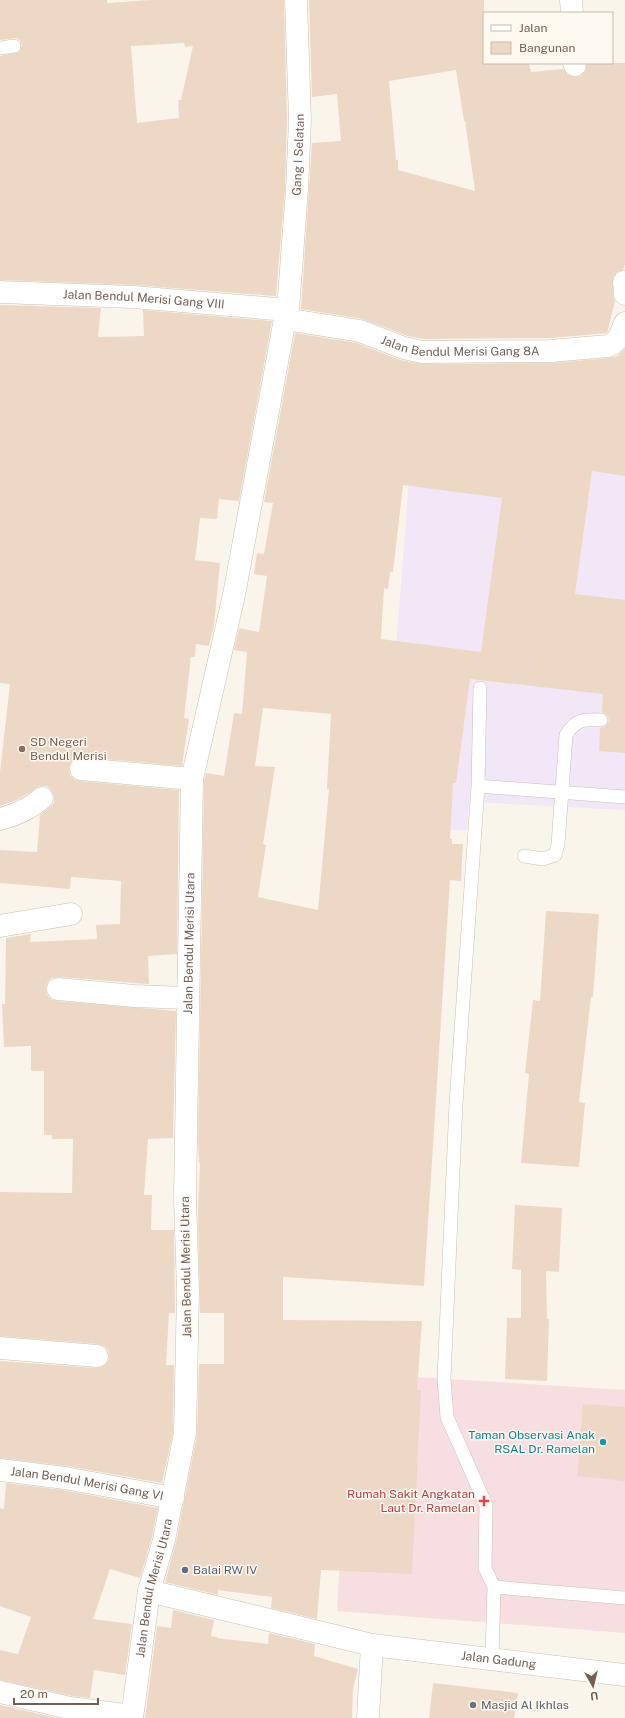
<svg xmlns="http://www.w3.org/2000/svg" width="625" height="1718" font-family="'Public Sans',sans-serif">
<rect width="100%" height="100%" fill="#faf5eb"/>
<path fill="#f2e7f7" d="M 625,400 L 625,810 L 469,802 L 467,831 L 382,825 L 414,418 Z"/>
<path fill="#f7dfe1" d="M 351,1373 L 625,1390 L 625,1633 L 337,1611 Z"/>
<path fill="#edd8c6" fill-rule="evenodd" d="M 0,0 L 107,0 L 107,3 L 151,0 L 284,0 L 287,120 L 285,188 L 276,296 L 134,285 L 0,280 L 0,56 L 19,52 L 22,45 L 20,41 L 17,38 L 0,40 ZM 184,43 L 185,47 L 193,46 L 181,100 L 178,100 L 179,118 L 137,123 L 131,46 Z
M 309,0 L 484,0 L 484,63 L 529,63 L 531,72 L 563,69 L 568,75 L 575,77 L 580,76 L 585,72 L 587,63 L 625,63 L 625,264 L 623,270 L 617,272 L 613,277 L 613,295 L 615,301 L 607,333 L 550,338 L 423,339 L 408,336 L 362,319 L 301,309 L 312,143 L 341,141 L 337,94 L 312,97 ZM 456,70 L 464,121 L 465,121 L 475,191 L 398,170 L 398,160 L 396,160 L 389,81 Z
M 0,305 L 101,308 L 98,337 L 144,336 L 143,310 L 272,321 L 239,501 L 219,499 L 217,519 L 200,518 L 195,560 L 220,563 L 214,625 L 209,646 L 196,644 L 195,657 L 191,657 L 184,718 L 189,719 L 182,766 L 82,757 L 75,758 L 71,762 L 69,768 L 70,775 L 74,779 L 80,781 L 179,790 L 177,954 L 148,956 L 149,984 L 59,977 L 52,978 L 48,982 L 46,987 L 47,995 L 51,999 L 57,1001 L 176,1011 L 173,1138 L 148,1139 L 144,1195 L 152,1195 L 151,1230 L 174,1230 L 175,1313 L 169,1313 L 166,1365 L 174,1365 L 173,1432 L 162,1483 L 67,1466 L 0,1458 L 0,1361 L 96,1368 L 102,1367 L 107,1363 L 109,1357 L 108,1350 L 104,1346 L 98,1344 L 0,1336 L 0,1192 L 72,1193 L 73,1139 L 52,1139 L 52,1135 L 44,1135 L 44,1071 L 31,1071 L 31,1046 L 4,1047 L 2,1004 L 5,1004 L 6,938 L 31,934 L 30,942 L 97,939 L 96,925 L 120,924 L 121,881 L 71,877 L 70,889 L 0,883 L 0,850 L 37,852 L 40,815 L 50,807 L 54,803 L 54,796 L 51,790 L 47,786 L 40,786 L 17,800 L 0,806 L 0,772 L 10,684 L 0,683 Z
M 295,333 L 357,343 L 400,360 L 422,364 L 552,363 L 609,358 L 617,356 L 625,349 L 625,476 L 592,471 L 575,594 L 625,600 L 625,753 L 599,751 L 600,728 L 605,727 L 609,721 L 608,716 L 602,712 L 603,694 L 470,679 L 456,783 L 453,783 L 450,839 L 452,839 L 452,844 L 463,844 L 461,881 L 450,880 L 424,1286 L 283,1277 L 283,1320 L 422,1321 L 417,1390 L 421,1390 L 412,1574 L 321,1570 L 317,1619 L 271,1608 L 272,1597 L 218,1590 L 218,1595 L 165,1582 L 176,1542 L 197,1435 L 199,1364 L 224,1364 L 224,1313 L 200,1313 L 198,1211 L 200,1163 L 199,1163 L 198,1141 L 204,781 L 206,773 L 224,776 L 234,713 L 242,714 L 247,652 L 234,650 L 239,628 L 259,632 L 267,576 L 254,574 L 257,553 L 264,554 L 273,503 L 264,502 ZM 403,485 L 502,498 L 481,652 L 381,639 L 384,588 L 388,589 L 390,572 L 393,572 ZM 263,708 L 331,714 L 327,789 L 329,789 L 318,910 L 258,897 L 266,845 L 263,844 L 275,767 L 255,766 Z
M 546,911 L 599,914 L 593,997 L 591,997 L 579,1102 L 585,1103 L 579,1167 L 521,1163 L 529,1074 L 525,1073 L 533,1000 L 540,1001 Z
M 515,1205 L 562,1208 L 559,1272 L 546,1271 L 547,1319 L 549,1319 L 547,1381 L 505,1379 L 507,1318 L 521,1318 L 521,1270 L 512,1269 Z
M 583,1404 L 625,1407 L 625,1481 L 577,1476 Z
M 6,1483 L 63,1490 L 158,1508 L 152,1537 L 140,1578 L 110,1569 L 93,1619 L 132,1624 L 125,1675 L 94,1670 L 90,1698 L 72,1696 L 0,1680 L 0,1650 L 18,1654 L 31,1617 L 0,1606 L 0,1508 L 4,1509 Z
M 173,1610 L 214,1620 L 211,1636 L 217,1637 L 217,1638 L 268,1644 L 269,1633 L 315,1644 L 314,1656 L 358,1669 L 353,1689 L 352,1718 L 145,1718 L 157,1626 L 171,1628 Z
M 433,1683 L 518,1693 L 514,1718 L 429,1718 Z
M 0,1705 L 58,1718 L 0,1718 Z"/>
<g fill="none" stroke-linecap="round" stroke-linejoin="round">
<defs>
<path id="service" d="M 0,48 L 14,46
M 478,786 L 480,688
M 625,797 L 478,786 L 456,1103 L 444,1379 L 447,1417 L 486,1505 L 485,1568 L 494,1587 L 625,1598
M 524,856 L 543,859 L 555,855 L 558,844 L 566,735 C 576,719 584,719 601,720
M 492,1659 L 494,1587"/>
<g id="minor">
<path d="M 571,0 L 572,13"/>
<path d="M 574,63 L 575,65"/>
<path d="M 624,282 L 625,294"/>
<path id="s1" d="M 0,292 L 133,297 L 288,310"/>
<path id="s2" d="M 285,319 L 360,331 L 404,348 L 422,352 L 551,351 L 608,346 C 619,342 621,333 625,323"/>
<path d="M 81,769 L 192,779"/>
<path d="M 0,819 C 16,815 30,809 42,798"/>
<path d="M 0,926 L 71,914"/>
<path d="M 58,989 L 134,996 L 187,998"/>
<path d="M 0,1348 L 97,1356"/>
<path id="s3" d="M 0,1470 L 65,1478 L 173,1498"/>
<path id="s4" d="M 149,1591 L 372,1645 L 625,1675"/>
<path d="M 0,1692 L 70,1708 L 132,1716"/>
<path id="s5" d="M 132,1718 L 149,1591 L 164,1540 L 185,1433 L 188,1291 L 185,1198 L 192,779 L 234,595 L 285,319 L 288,310 L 297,189 L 300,120 L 296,0"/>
<path d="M 368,1718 L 372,1645"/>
</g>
</defs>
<use href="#service" stroke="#ccbeb2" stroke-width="14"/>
<use href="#minor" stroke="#ccbeb2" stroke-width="23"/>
<use href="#service" stroke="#fff" stroke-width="13"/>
<use href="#minor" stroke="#fff" stroke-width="22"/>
</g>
<circle fill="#8d6e63" stroke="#fdf9f1" stroke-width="1.5" cx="22" cy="749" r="4"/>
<circle fill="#0f9aa8" stroke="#fdf9f1" stroke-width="1.5" cx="603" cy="1442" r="4"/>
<path fill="#e0444e" stroke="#fdf9f1" stroke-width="1.5" d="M482 1495h4v4h4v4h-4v4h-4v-4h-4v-4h4z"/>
<circle fill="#5c6f8a" stroke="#fdf9f1" stroke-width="1.5" cx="185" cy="1570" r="4"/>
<circle fill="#6b7280" stroke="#fdf9f1" stroke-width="1.5" cx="473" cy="1705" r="4"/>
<g text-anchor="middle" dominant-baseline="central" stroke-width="3" stroke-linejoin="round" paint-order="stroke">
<g font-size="12" fill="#735f51" stroke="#fdf9f1">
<text stroke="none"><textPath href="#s5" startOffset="1579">Gang I Selatan</textPath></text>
<text stroke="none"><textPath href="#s1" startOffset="144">Jalan Bendul Merisi Gang VIII</textPath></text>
<text stroke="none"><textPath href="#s2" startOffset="179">Jalan Bendul Merisi Gang 8A</textPath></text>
<text stroke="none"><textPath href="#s5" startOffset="780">Jalan Bendul Merisi Utara</textPath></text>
<text transform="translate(186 1267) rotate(-91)">Jalan Bendul Merisi Utara</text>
<text stroke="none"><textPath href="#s3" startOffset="88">Jalan Bendul Merisi Gang VI</textPath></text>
<text stroke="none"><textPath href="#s5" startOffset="132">Jalan Bendul Merisi Utara</textPath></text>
<text stroke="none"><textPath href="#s4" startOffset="357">Jalan Gadung</textPath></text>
</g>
<g font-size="12" fill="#785e54" stroke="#fdf9f1" text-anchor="start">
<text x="30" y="742">SD Negeri<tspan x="30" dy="14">Bendul Merisi</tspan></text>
</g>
<g font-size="12" fill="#0d838f" stroke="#fdf9f1" text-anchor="end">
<text x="595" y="1435">Taman Observasi Anak<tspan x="595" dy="14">RSAL Dr. Ramelan</tspan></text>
</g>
<g font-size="12" fill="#be3a42" stroke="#fdf9f1" text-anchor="end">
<text x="475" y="1494">Rumah Sakit Angkatan<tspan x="475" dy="14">Laut Dr. Ramelan</tspan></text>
</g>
<g font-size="12" fill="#4e5e75" stroke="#fdf9f1" text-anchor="start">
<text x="193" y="1570">Balai RW IV</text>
</g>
<g font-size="12" fill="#5b616d" stroke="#fdf9f1" text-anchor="start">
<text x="481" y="1705">Masjid Al Ikhlas</text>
</g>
</g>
<rect x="483" y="12" width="130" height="52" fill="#fdf9f1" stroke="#c6bbb1"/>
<rect x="491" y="25" width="20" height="6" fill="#ffffff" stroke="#c6bbb1"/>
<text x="519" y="32" font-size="12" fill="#735f51">Jalan</text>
<rect x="491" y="42" width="20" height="12" fill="#edd8c6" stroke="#c6bbb1"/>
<text x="519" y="52" font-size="12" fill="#735f51">Bangunan</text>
<g transform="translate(593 1686) rotate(172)" stroke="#fdf9f1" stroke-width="3" paint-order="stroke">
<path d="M0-3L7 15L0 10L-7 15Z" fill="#735f51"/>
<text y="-6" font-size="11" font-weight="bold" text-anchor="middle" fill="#735f51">U</text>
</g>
<path d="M14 1698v6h84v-6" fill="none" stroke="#735f51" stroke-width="2"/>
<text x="20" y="1698" font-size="12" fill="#735f51" stroke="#fdf9f1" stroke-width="3" paint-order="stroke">20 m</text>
</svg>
